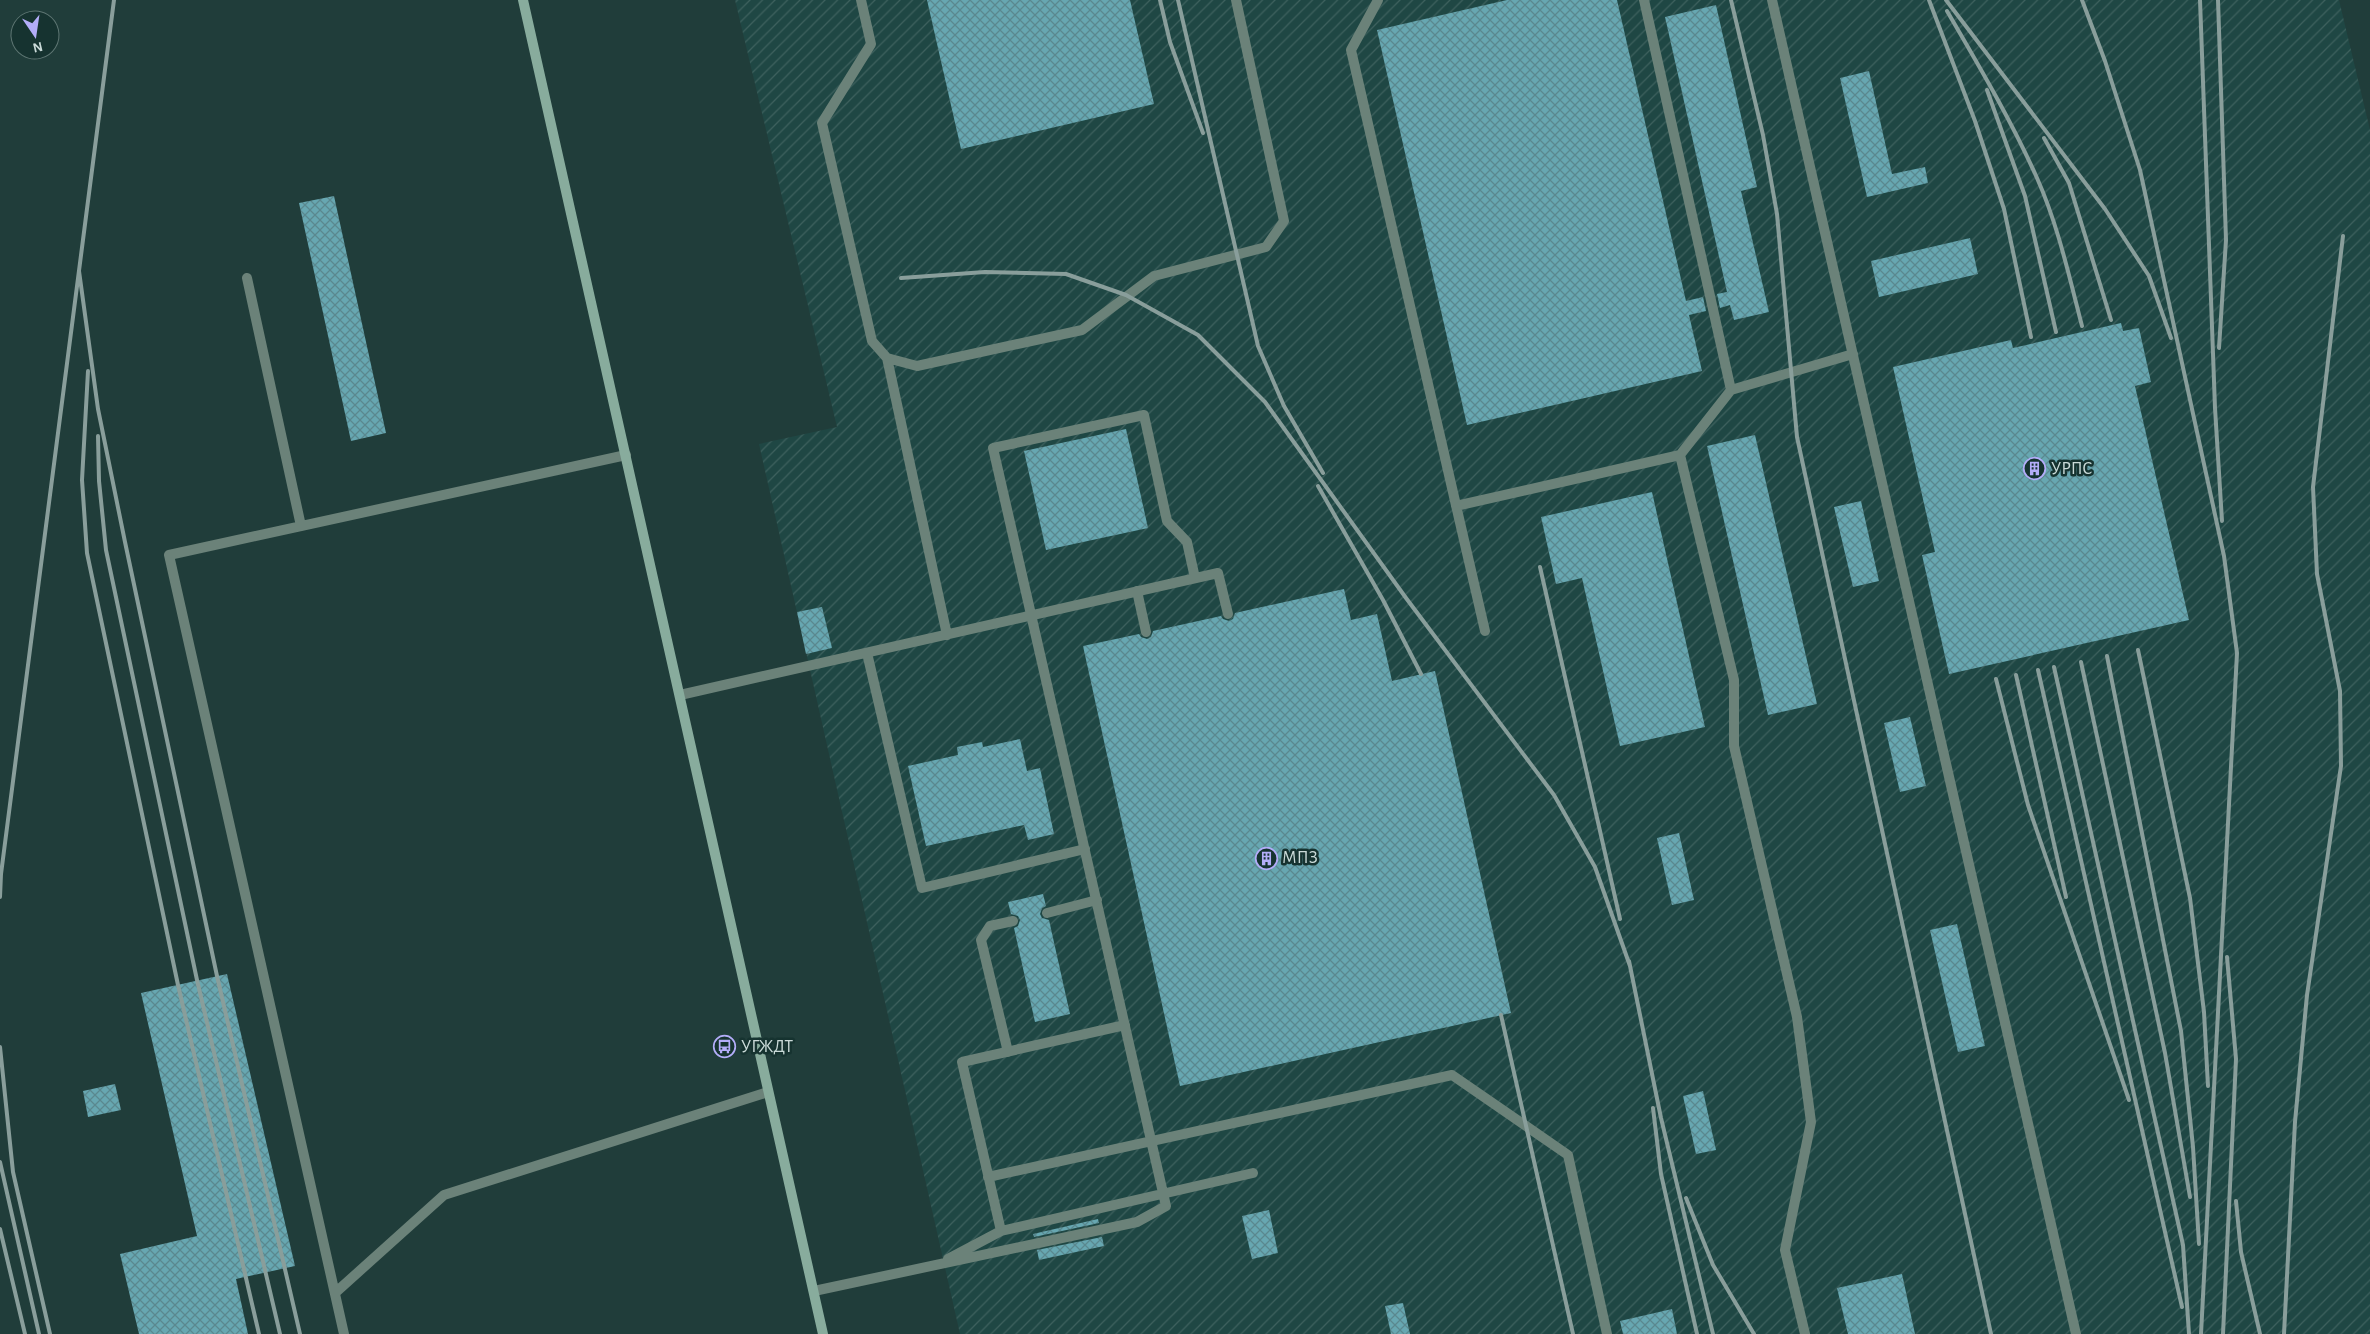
<svg xmlns="http://www.w3.org/2000/svg" width="2370" height="1334" font-family="'Alegreya Sans',sans-serif">
<defs>
<pattern id="industrial-furrows" width="10" height="10" patternUnits="userSpaceOnUse" patternTransform="scale(1.25)"><rect width="10" height="10" fill="#1f4744"/><path d="M-1 1l2-2M0 10L10 0M9 11l2-2" fill="none" stroke="#3e615e"/></pattern>
<pattern id="building-cross-hatch" width="8" height="8" patternUnits="userSpaceOnUse" patternTransform="scale(1.25)"><rect width="8" height="8" fill="#67a7b1"/><path d="M0 0l8 8M0 8l8-8" fill="none" stroke="#5a888f"/></pattern>
</defs>
<rect width="100%" height="100%" fill="#203d3a"/>
<path fill="url(#industrial-furrows)" d="M 735,0 L 2339,0 L 2370,130 L 2370,1334 L 960,1334 L 759,444 L 837,427 Z"/>
<path fill="url(#building-cross-hatch)" d="M 927,0 L 1130,0 L 1154,104 L 961,149 Z
M 1507,0 L 1617,0 L 1686,301 L 1703,297 L 1706,311 L 1689,315 L 1702,371 L 1467,425 L 1377,30 Z
M 1716,5 L 1757,187 L 1741,191 L 1769,312 L 1734,320 L 1730,305 L 1720,308 L 1717,294 L 1727,292 L 1665,17 Z
M 1869,71 L 1892,174 L 1925,167 L 1928,183 L 1867,197 L 1840,78 Z
M 334,196 L 386,433 L 351,441 L 299,203 Z
M 1970,238 L 1978,274 L 1879,297 L 1871,261 Z
M 2121,323 L 2123,331 L 2139,328 L 2151,382 L 2135,386 L 2189,620 L 1949,674 L 1922,555 L 1935,552 L 1893,367 L 2011,340 L 2013,348 Z
M 1126,429 L 1148,528 L 1046,550 L 1024,451 Z
M 1755,435 L 1817,704 L 1768,715 L 1707,446 Z
M 1652,492 L 1705,727 L 1620,746 L 1582,578 L 1556,584 L 1541,517 Z
M 1861,501 L 1879,581 L 1853,587 L 1834,507 Z
M 1344,589 L 1351,620 L 1377,614 L 1392,681 L 1435,671 L 1511,1013 L 1180,1086 L 1083,646 L 1139,634 L 1141,637 L 1147,639 L 1151,637 L 1153,631 L 1221,616 L 1223,619 L 1229,621 L 1233,619 L 1235,613 Z
M 822,607 L 832,648 L 806,654 L 797,612 Z
M 1910,717 L 1926,786 L 1900,792 L 1884,723 Z
M 1020,739 L 1027,771 L 1040,768 L 1054,834 L 1028,840 L 1024,825 L 926,846 L 908,766 L 958,755 L 957,747 L 982,742 L 983,747 Z
M 1679,833 L 1694,900 L 1672,905 L 1657,838 Z
M 1043,894 L 1046,906 L 1042,908 L 1040,914 L 1042,918 L 1049,920 L 1070,1014 L 1035,1022 L 1014,928 L 1018,926 L 1020,920 L 1018,916 L 1011,914 L 1008,902 Z
M 1957,924 L 1985,1046 L 1958,1052 L 1930,930 Z
M 227,974 L 295,1266 L 236,1279 L 248,1334 L 139,1334 L 120,1254 L 197,1236 L 141,993 Z
M 115,1084 L 121,1110 L 88,1117 L 83,1091 Z
M 1703,1091 L 1716,1150 L 1696,1154 L 1683,1096 Z
M 1269,1210 L 1278,1253 L 1252,1259 L 1242,1216 Z
M 1098,1219 L 1099,1223 L 1034,1237 L 1033,1234 Z
M 1102,1237 L 1104,1246 L 1039,1260 L 1037,1250 Z
M 1902,1274 L 1915,1334 L 1848,1334 L 1837,1288 Z
M 1403,1303 L 1410,1334 L 1391,1334 L 1385,1306 Z
M 1672,1309 L 1677,1334 L 1623,1334 L 1620,1321 Z"/>
<g fill="none" stroke-linecap="round" stroke-linejoin="round">
<path stroke="#6b8279" stroke-width="10" d="M 861,0 L 871,44 L 822,123 L 872,341 L 887,358 L 947,635
M 1378,0 L 1351,50 L 1485,631
M 1772,0 L 2076,1334
M 247,278 L 301,526
M 887,358 L 917,366 L 1082,330 L 1154,276 L 1266,247 L 1284,221 L 1236,0
M 1731,390 L 1853,354
M 1680,455 L 1734,680 L 1734,746 L 1797,1017 L 1811,1122 L 1785,1250 L 1805,1334
M 1456,506 L 1680,455 L 1731,390 L 1644,0
M 1137,591 L 1146,632
M 867,653 L 922,888 L 1085,849
M 680,695 L 1218,573 L 1228,614
M 1047,913 L 1097,900
M 1008,1052 L 981,940 L 990,926 L 1013,921
M 988,1177 L 1452,1075 L 1568,1155 L 1607,1334
M 1001,1231 L 962,1062 L 1125,1025
M 948,1259 L 1001,1231 L 1253,1173
M 814,1291 L 1137,1222 L 1166,1206 L 993,448 L 1144,415 L 1167,521 L 1187,542 L 1195,578
M 335,1293 L 444,1195 L 768,1092
M 344,1334 L 169,555 L 626,455"/>
<path stroke="#88ac9d" stroke-width="10" d="M 523,0 L 823,1334"/>
<path stroke="#899e9b" stroke-width="4" d="M 1160,0 L 1170,42 L 1203,133
M 1178,0 L 1258,346 L 1284,406 L 1323,473
M 1731,0 L 1763,135 L 1777,214 L 1797,437 L 1991,1334
M 1929,0 L 1975,121 L 2004,209 L 2031,337
M 1946,0 L 2105,209 L 2149,276 L 2171,338
M 2082,0 L 2105,61 L 2140,170 L 2224,556 L 2237,653 L 2201,1334
M 2200,0 L 2215,408 L 2222,521
M 2218,0 L 2226,240 L 2219,348
M 1947,11 C 1979,66 2011,120 2037,178 C 2058,225 2069,276 2082,326
M 1987,90 L 2025,196 L 2056,332
M 2044,138 L 2069,183 L 2111,320
M 79,271 L 98,409 L 125,542 L 217,976 L 300,1334
M 901,278 L 985,272 L 1066,274 L 1126,295 L 1198,335 L 1265,402 L 1406,598 L 1554,795 L 1595,867 L 1630,966
M 88,371 L 82,480 L 87,553 L 178,985 L 259,1334
M 98,436 L 99,481 L 106,550 L 197,980 L 280,1334
M 1318,486 L 1383,600 L 1421,674
M 1540,567 L 1620,919
M 2138,650 L 2190,898 L 2204,1012 L 2208,1086
M 2107,656 L 2181,1031 L 2193,1147 L 2199,1244
M 2081,662 L 2165,1053 L 2190,1197
M 2054,667 L 2183,1245 L 2189,1334
M 2038,670 L 2182,1307
M 2016,675 L 2066,897
M 1996,679 L 2028,805 L 2129,1100
M 0,897 L 1,874 L 114,0
M 1629,961 L 1661,1118 L 1713,1334
M 1501,1015 L 1573,1334
M 0,1047 L 13,1172 L 50,1334
M 1653,1108 L 1661,1174 L 1697,1334
M 0,1162 L 39,1334
M 1686,1198 L 1713,1265 L 1754,1334
M 2236,1201 L 2241,1252 L 2260,1334
M 0,1229 L 25,1334
M 2223,1334 L 2236,1059 L 2227,957
M 2284,1334 L 2295,1122 L 2307,995 L 2341,766 L 2340,691 L 2317,574 L 2313,487 L 2343,236"/>
</g>
<defs>
<symbol id="building-ring" viewBox="-11 -11 22 22"><circle r="9.5" fill="#163330" stroke="#b3adf9" stroke-width="1.5"/><path d="M-4-6H4V6H1V3H-1V6H-4ZM-2.5-4.3h1.7v1.8h-1.7ZM.8-4.3h1.7v1.8H.8ZM-2.5-1h1.7V.8h-1.7ZM.8-1h1.7V.8H.8Z" fill="#b3adf9"/></symbol>
<symbol id="bus-ring" viewBox="-11 -11 22 22"><circle r="9.5" fill="#163330" stroke="#b3adf9" stroke-width="1.5"/><path d="M-5-6H5V4H4V6H2V4H-2V6H-4V4H-5ZM-3.5-4V0h7V-4ZM-3.5 1.2v1.5H-2V1.2ZM2 1.2v1.5H3.5V1.2Z" fill="#b3adf9"/></symbol>
</defs>
<g fill-rule="evenodd">
<use href="#building-ring" x="2022" y="456" width="25" height="25"/>
<use href="#building-ring" x="1254" y="846" width="25" height="25"/>
<use href="#bus-ring" x="712" y="1034" width="25" height="25"/>
</g>
<g text-anchor="middle" dominant-baseline="central" stroke-width="5" stroke-linejoin="round" paint-order="stroke">
<g font-size="18" fill="#cadad8" stroke="#163330" text-anchor="start">
<text x="2051" y="469">УРПС</text>
<text x="1282" y="858">МПЗ</text>
<text x="741" y="1047">УГЖДТ</text>
</g>
</g>
<g transform="translate(35 35) rotate(167)"><circle r="24" fill="#163330" stroke="#5e7673"/>
<path d="M0-4L9 19L0 12L-9 19Z" fill="#b3adf9"/>
<text y="-8" font-size="14" font-weight="bold" text-anchor="middle" fill="#cadad8">N</text>
</g>
</svg>
